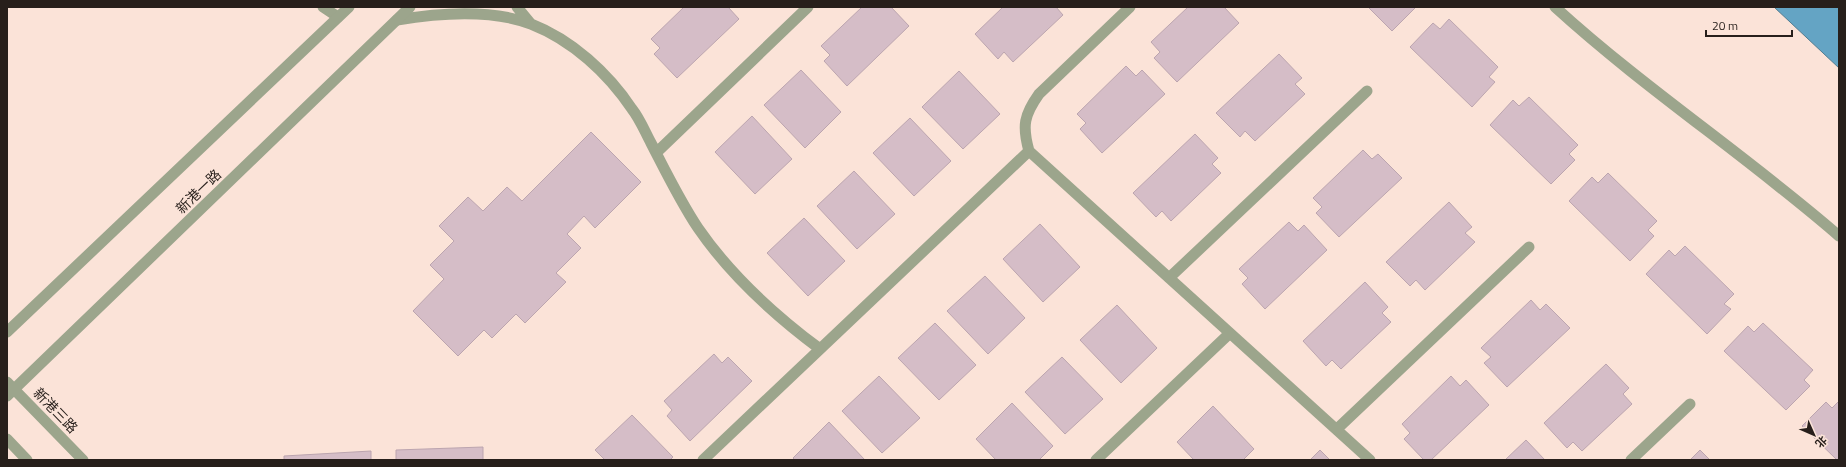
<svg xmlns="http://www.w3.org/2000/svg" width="1846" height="467" font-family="'Titillium Web','Noto Sans SC',sans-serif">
<rect width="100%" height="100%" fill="#fbe3d8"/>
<path fill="#64a4c4" stroke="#527c91" d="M 1774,7 L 1839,7 L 1839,68 Z"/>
<path fill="#d5bdc7" stroke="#bca5af" d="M 684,7 L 728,7 L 739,19 L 677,78 L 654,54 L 660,48 L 651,39 Z
M 862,7 L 891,7 L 909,26 L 847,86 L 824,61 L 830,55 L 821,46 Z
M 1003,7 L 1056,7 L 1063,15 L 1013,62 L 1004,52 L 998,59 L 975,34 Z
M 1188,7 L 1224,7 L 1239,23 L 1177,82 L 1154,58 L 1160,52 L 1151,42 Z
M 1368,7 L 1416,7 L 1392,31 Z
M 1449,19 L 1498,67 L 1489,77 L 1495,82 L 1472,107 L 1410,47 L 1433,23 L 1440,29 Z
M 1279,54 L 1302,78 L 1295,84 L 1305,94 L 1255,141 L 1245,131 L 1240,137 L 1216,113 Z
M 1126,66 L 1136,76 L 1142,70 L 1165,94 L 1102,153 L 1080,129 L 1086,123 L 1077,114 Z
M 801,70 L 841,112 L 805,148 L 764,105 Z
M 959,71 L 1000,114 L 963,149 L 922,107 Z
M 1529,97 L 1578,145 L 1569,154 L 1575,160 L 1551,184 L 1490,125 L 1513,100 L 1519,106 Z
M 752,116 L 792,159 L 755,194 L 715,152 Z
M 910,118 L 951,161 L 914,196 L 873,153 Z
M 591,132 L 641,182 L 595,228 L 584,216 L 567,234 L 581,248 L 556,273 L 566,282 L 525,323 L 516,314 L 492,338 L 484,330 L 458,356 L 413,311 L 444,279 L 430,265 L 454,241 L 439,226 L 468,197 L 483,211 L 507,187 L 522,201 Z
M 1195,134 L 1218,158 L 1212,164 L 1221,173 L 1171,221 L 1162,211 L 1156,217 L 1133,193 Z
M 1363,150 L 1372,159 L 1378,154 L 1402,178 L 1339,237 L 1316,213 L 1322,207 L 1313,198 Z
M 854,171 L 895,214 L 857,249 L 817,206 Z
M 1608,173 L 1657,221 L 1648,230 L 1654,236 L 1630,261 L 1569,201 L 1592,177 L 1598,183 Z
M 1449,202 L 1472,227 L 1465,233 L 1475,242 L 1425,290 L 1416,280 L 1410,286 L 1386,262 Z
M 804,218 L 845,261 L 808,296 L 767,253 Z
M 1289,222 L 1298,231 L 1304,225 L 1327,250 L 1265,309 L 1242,284 L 1248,278 L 1239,269 Z
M 1040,224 L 1080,267 L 1043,302 L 1003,259 Z
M 1685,246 L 1734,294 L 1724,304 L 1731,309 L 1707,334 L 1646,274 L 1669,250 L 1675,256 Z
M 985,276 L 1025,318 L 988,354 L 947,311 Z
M 1365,282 L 1388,307 L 1382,313 L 1391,322 L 1341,369 L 1332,360 L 1326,366 L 1303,341 Z
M 1531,300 L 1540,310 L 1546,304 L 1570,328 L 1507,387 L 1484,363 L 1491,357 L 1481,348 Z
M 1117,305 L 1157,348 L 1121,383 L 1080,340 Z
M 935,323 L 976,365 L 939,400 L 898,358 Z
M 1763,323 L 1813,370 L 1804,380 L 1810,386 L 1786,410 L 1724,351 L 1748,326 L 1754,332 Z
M 714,354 L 722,363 L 728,357 L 752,381 L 690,441 L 667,416 L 672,410 L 664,401 Z
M 1062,357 L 1103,399 L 1065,434 L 1025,392 Z
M 1606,364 L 1629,388 L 1623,394 L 1632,404 L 1582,451 L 1573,442 L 1567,448 L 1544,423 Z
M 879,376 L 920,418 L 882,453 L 842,411 Z
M 1451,376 L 1460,386 L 1466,380 L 1489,405 L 1431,460 L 1424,460 L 1404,439 L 1410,433 L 1402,424 Z
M 1839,401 L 1839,460 L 1837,460 L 1802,426 L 1826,402 L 1832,408 Z
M 1012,403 L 1053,446 L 1039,460 L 996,460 L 976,439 Z
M 1213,406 L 1254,449 L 1243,460 L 1194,460 L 1177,442 Z
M 632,415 L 673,457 L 670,460 L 605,460 L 595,450 Z
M 829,422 L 865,460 L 795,460 L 793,458 Z
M 1526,440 L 1545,460 L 1505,460 Z
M 483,447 L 483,460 L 396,460 L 396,450 Z
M 1320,450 L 1330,460 L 1310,460 Z
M 1700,450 L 1710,460 L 1690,460 Z
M 371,451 L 371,460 L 284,460 L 284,456 Z"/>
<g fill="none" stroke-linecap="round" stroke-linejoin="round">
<path stroke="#9ca58c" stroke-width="11" d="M 323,7 L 338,17
M 517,7 L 531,24
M 1555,7 C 1645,89 1747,156 1839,236
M 397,20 C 438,13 491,9 531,24 C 572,40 608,73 632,109 C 640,119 645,132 651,143 C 666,172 680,201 698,228 C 731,276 773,314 820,349
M 1029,151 C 1022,126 1024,115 1039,94 L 1130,7
M 656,153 L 808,7
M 1169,278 L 1367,91
M 1337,429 L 1529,247
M 703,460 L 1029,151 L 1370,460
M 1096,460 L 1230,333
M 1631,460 L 1690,404"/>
<path stroke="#9ca58c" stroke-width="11" d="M 7,332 L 349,7
M 7,382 L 83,460
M 7,396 L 410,7
M 7,439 L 27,460"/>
</g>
<g text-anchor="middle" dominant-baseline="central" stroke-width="4" stroke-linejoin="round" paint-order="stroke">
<g font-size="14" fill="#271f1b" stroke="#fbe3d8">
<text transform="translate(198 191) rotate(-44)">新港一路</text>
<text transform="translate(56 410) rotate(46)">新港三路</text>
</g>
</g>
<rect width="1846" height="467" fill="none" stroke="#271f1b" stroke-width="16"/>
<g transform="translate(1814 435) rotate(135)" stroke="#fbe3d8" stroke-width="3" paint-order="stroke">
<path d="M0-3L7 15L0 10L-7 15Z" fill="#271f1b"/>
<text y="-6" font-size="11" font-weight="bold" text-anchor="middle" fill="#271f1b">北</text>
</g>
<path d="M1706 30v6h86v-6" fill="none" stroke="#271f1b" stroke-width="2"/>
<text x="1712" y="30" font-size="12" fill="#271f1b" stroke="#fbe3d8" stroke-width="3" paint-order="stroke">20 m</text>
</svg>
